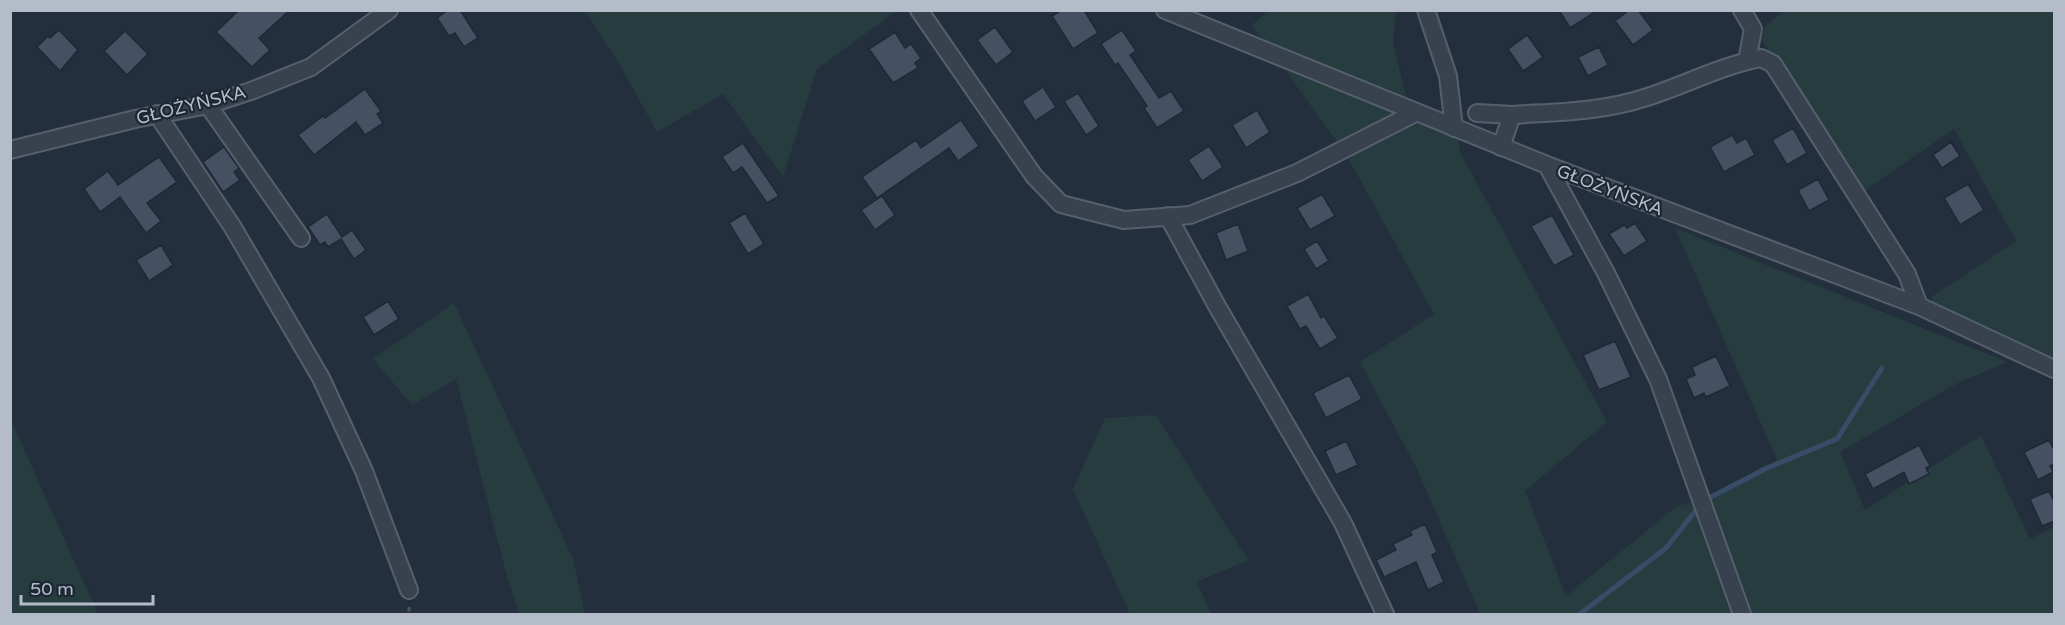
<svg xmlns="http://www.w3.org/2000/svg" width="2065" height="625" font-family="'Varela Round',sans-serif">
<rect width="100%" height="100%" fill="#242f3e"/>
<path fill="#263c3f" d="M 1269,10 L 1396,11 L 1393,42 L 1406,97 L 1264,40 L 1252,25 Z
M 2054,10 L 2054,358 L 1933,304 L 1931,297 L 2016,241 L 1954,129 L 1864,191 L 1762,41 L 1764,27 L 1784,11 Z
M 585,11 L 896,11 L 817,69 L 783,177 L 723,94 L 657,132 L 620,65 Z
M 1285,70 L 1393,112 L 1387,122 L 1340,146 Z
M 1416,122 L 1459,138 L 1460,152 L 1607,422 L 1525,491 L 1566,596 L 1677,506 L 1707,499 L 1777,460 L 1675,228 L 2007,362 L 1956,384 L 1840,452 L 1865,510 L 1981,435 L 2030,539 L 2054,527 L 2054,614 L 1480,614 L 1417,469 L 1360,362 L 1434,314 L 1346,154 Z
M 454,303 L 573,559 L 585,614 L 519,614 L 506,573 L 456,379 L 412,405 L 373,359 Z
M 1156,415 L 1248,560 L 1197,582 L 1211,614 L 1130,614 L 1073,489 L 1105,418 Z
M 10,418 L 98,614 L 11,614 Z"/>
<g fill="none" stroke-linecap="round" stroke-linejoin="round">
<path stroke="#394c67" stroke-width="5" d="M 1707,499 L 1767,468 L 1837,439 L 1882,368
M 1580,614 L 1666,548 L 1697,509"/>
</g>
<path fill="#455162" stroke="#1f2835" stroke-width="1.5" d="M 239,10 L 290,10 L 259,38 L 270,50 L 252,67 L 216,32 Z
M 448,10 L 460,10 L 478,38 L 464,47 L 455,33 L 449,36 L 437,18 Z
M 1062,10 L 1084,10 L 1098,33 L 1073,49 L 1052,16 Z
M 1559,10 L 1598,10 L 1570,28 Z
M 1629,10 L 1638,10 L 1653,30 L 1633,45 L 1615,21 Z
M 995,27 L 1013,52 L 996,65 L 977,40 Z
M 59,30 L 78,50 L 60,71 L 37,47 L 48,36 L 50,38 Z
M 1122,30 L 1136,51 L 1130,55 L 1159,98 L 1171,91 L 1184,111 L 1157,128 L 1144,108 L 1147,106 L 1118,63 L 1115,65 L 1101,44 Z
M 125,31 L 148,54 L 127,75 L 104,51 Z
M 895,32 L 905,48 L 911,44 L 921,58 L 915,63 L 918,68 L 893,83 L 869,49 Z
M 1527,35 L 1543,57 L 1523,71 L 1508,49 Z
M 1599,47 L 1608,65 L 1588,76 L 1578,57 Z
M 1043,87 L 1056,107 L 1035,121 L 1022,101 Z
M 365,89 L 381,111 L 377,114 L 383,123 L 365,135 L 356,122 L 314,155 L 298,135 L 323,116 L 325,118 Z
M 1078,93 L 1099,126 L 1086,135 L 1064,101 Z
M 1257,110 L 1270,132 L 1246,148 L 1232,125 Z
M 961,120 L 979,146 L 958,161 L 949,148 L 877,198 L 862,177 L 916,140 L 921,148 Z
M 1793,128 L 1807,153 L 1787,165 L 1772,140 Z
M 1732,135 L 1737,143 L 1746,138 L 1755,155 L 1724,172 L 1710,147 Z
M 1951,142 L 1960,156 L 1942,168 L 1933,155 Z
M 743,143 L 779,196 L 767,203 L 742,167 L 733,173 L 722,157 Z
M 1209,146 L 1223,167 L 1202,181 L 1188,160 Z
M 224,147 L 239,168 L 234,172 L 240,180 L 223,192 L 203,162 Z
M 159,157 L 177,182 L 147,203 L 161,221 L 146,233 L 120,197 L 100,212 L 84,189 L 108,171 L 118,185 Z
M 1818,179 L 1829,200 L 1809,211 L 1798,190 Z
M 1968,184 L 1984,210 L 1960,225 L 1944,198 Z
M 1322,194 L 1335,216 L 1310,230 L 1297,208 Z
M 882,196 L 895,215 L 875,230 L 861,210 Z
M 745,213 L 764,244 L 748,254 L 729,223 Z
M 327,214 L 342,237 L 352,230 L 366,250 L 354,259 L 341,239 L 328,247 L 325,242 L 320,245 L 308,227 Z
M 1552,215 L 1574,255 L 1554,266 L 1531,226 Z
M 1635,223 L 1647,241 L 1624,256 L 1609,234 L 1624,225 L 1627,228 Z
M 1238,224 L 1248,251 L 1226,260 L 1216,233 Z
M 1317,241 L 1329,261 L 1316,269 L 1304,249 Z
M 161,245 L 173,265 L 149,281 L 136,260 Z
M 1308,294 L 1321,318 L 1324,316 L 1338,338 L 1320,349 L 1306,326 L 1300,329 L 1287,306 Z
M 388,301 L 399,319 L 374,335 L 363,317 Z
M 1615,341 L 1631,377 L 1599,390 L 1583,355 Z
M 1716,356 L 1730,386 L 1706,397 L 1704,393 L 1694,398 L 1686,379 L 1695,375 L 1692,367 Z
M 1349,375 L 1362,399 L 1326,418 L 1313,393 Z
M 2049,440 L 2055,452 L 2055,464 L 2050,466 L 2053,472 L 2038,480 L 2024,452 Z
M 1346,441 L 1358,465 L 1336,475 L 1325,451 Z
M 1919,445 L 1930,466 L 1926,468 L 1929,474 L 1909,484 L 1904,472 L 1873,489 L 1865,474 Z
M 2049,491 L 2055,504 L 2055,521 L 2042,526 L 2030,499 Z
M 1425,524 L 1437,552 L 1432,555 L 1444,582 L 1428,590 L 1416,562 L 1384,577 L 1376,560 L 1396,550 L 1393,544 L 1412,535 L 1410,531 Z"/>
<g fill="none" stroke-linecap="round" stroke-linejoin="round">
<defs>
<path id="minor" d="M 919,10 L 1034,176 L 1061,204 L 1124,220 L 1190,215 L 1297,173 L 1415,113
M 1165,10 L 1547,165 L 1919,306 L 2054,369
M 1426,10 L 1448,76 L 1454,128
M 1742,10 L 1753,29 L 1747,61
M 208,105 L 301,238
M 1477,113 L 1512,115
M 157,114 L 232,226 L 321,378 L 364,471 L 409,590
M 1501,147 L 1512,115 C 1556,112 1601,112 1644,98 C 1683,86 1720,66 1761,58 L 1773,64 L 1907,274 L 1919,306
M 10,150 L 135,119 L 208,105 L 251,91 L 311,67 L 389,10
M 1547,165 L 1606,273 L 1658,379 L 1742,614
M 1168,216 L 1217,306 L 1343,523 L 1385,614"/>
</defs>
<use href="#minor" stroke="#565f6c" stroke-width="20"/>
<path stroke="#44595c" stroke-width="3" stroke-dasharray="4.5 4.5" stroke-linecap="butt" d="M 409,607 L 409,614"/>
<use href="#minor" stroke="#38414e" stroke-width="16"/>
</g>
<g text-anchor="middle" dominant-baseline="central" stroke-width="4.5" stroke-linejoin="round" paint-order="stroke">
<g font-size="18" fill="#b4bcc9" stroke="#1d2633">
<text transform="translate(191 105) rotate(-14)">GŁOŻYŃSKA</text>
<text transform="translate(1610 190) rotate(21)">GŁOŻYŃSKA</text>
</g>
</g>
<rect width="2065" height="625" fill="none" stroke="#b4bcc9" stroke-width="24"/>
<path d="M21 595v9h132v-9" fill="none" stroke="#b4bcc9" stroke-width="3"/>
<text x="30" y="595" font-size="18" fill="#b4bcc9" stroke="#1d2633" stroke-width="4.5" paint-order="stroke">50 m</text>
</svg>
